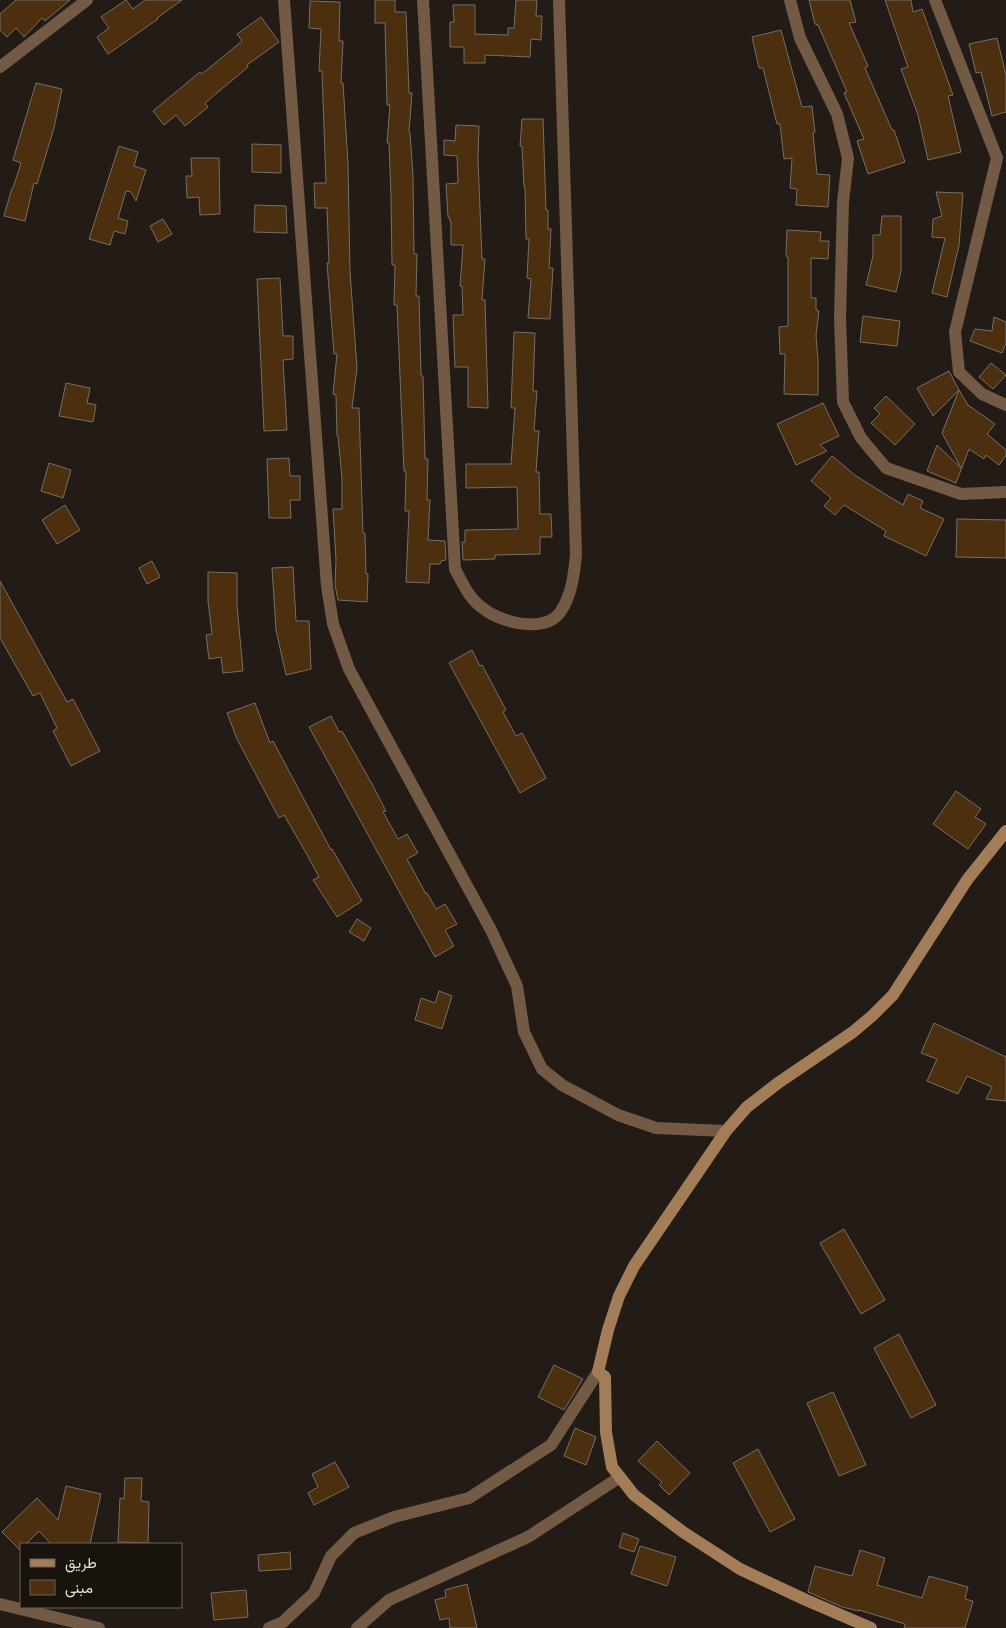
<svg xmlns="http://www.w3.org/2000/svg" width="1006" height="1628" font-family="'Zilla Slab',Vazirmatn,serif">
<rect width="100%" height="100%" fill="#231c16"/>
<path fill="#4b2f0f" stroke="#766f67" d="M 16,0 L 70,0 L 45,21 L 42,18 L 24,37 L 16,28 L 7,37 L 0,30 L 0,14 Z
M 126,0 L 133,9 L 145,0 L 182,0 L 157,18 L 158,19 L 108,54 L 97,37 L 109,28 L 101,17 Z
M 375,0 L 395,0 L 395,12 L 406,12 L 409,93 L 412,93 L 409,132 L 410,133 L 413,175 L 414,254 L 417,254 L 416,296 L 419,296 L 421,376 L 423,376 L 425,459 L 428,459 L 427,500 L 430,500 L 428,540 L 445,541 L 446,560 L 441,561 L 440,564 L 430,564 L 429,583 L 406,582 L 409,511 L 405,511 L 406,471 L 404,471 L 397,305 L 394,305 L 395,265 L 392,265 L 391,197 L 389,143 L 387,143 L 390,105 L 387,105 L 385,23 L 375,23 Z
M 516,0 L 537,0 L 536,16 L 542,16 L 541,40 L 531,39 L 530,57 L 485,55 L 485,63 L 464,63 L 464,47 L 450,47 L 450,22 L 454,22 L 453,5 L 475,5 L 475,34 L 508,35 L 508,28 L 514,28 Z
M 809,0 L 850,0 L 856,22 L 849,23 L 868,66 L 865,68 L 892,130 L 894,130 L 905,162 L 868,174 L 857,141 L 864,139 L 844,93 L 847,92 L 818,25 L 815,24 Z
M 885,0 L 911,0 L 913,12 L 922,9 L 953,95 L 948,96 L 961,152 L 928,160 L 918,115 L 901,69 L 908,67 Z
M 310,1 L 340,2 L 339,41 L 343,41 L 341,83 L 343,83 L 348,164 L 350,272 L 357,368 L 352,408 L 359,408 L 363,533 L 365,533 L 366,574 L 368,574 L 367,602 L 338,600 L 335,585 L 336,560 L 333,509 L 342,509 L 342,478 L 338,436 L 337,436 L 336,395 L 333,394 L 337,354 L 334,354 L 327,263 L 329,263 L 327,208 L 315,208 L 314,183 L 326,183 L 322,71 L 319,71 L 321,29 L 309,28 Z
M 261,17 L 279,42 L 247,65 L 248,67 L 205,103 L 208,107 L 185,126 L 176,115 L 164,125 L 153,111 L 200,72 L 202,74 L 242,41 L 237,34 Z
M 781,30 L 802,107 L 812,106 L 815,132 L 813,133 L 817,174 L 830,175 L 828,207 L 796,205 L 797,189 L 790,188 L 792,158 L 784,159 L 780,124 L 777,124 L 763,68 L 759,68 L 752,37 Z
M 997,38 L 1006,75 L 1006,112 L 992,116 L 981,72 L 976,73 L 969,44 Z
M 36,83 L 62,89 L 54,128 L 37,184 L 34,183 L 25,221 L 4,216 L 12,188 L 13,188 L 21,163 L 13,160 Z
M 522,119 L 543,119 L 546,210 L 548,210 L 548,229 L 551,229 L 549,268 L 553,268 L 550,319 L 528,318 L 531,279 L 527,278 L 529,239 L 526,239 L 525,187 L 524,187 L 522,146 L 520,146 Z
M 456,125 L 479,126 L 478,159 L 482,259 L 485,259 L 482,300 L 485,300 L 488,408 L 468,407 L 468,367 L 455,367 L 453,315 L 463,315 L 462,286 L 460,286 L 463,245 L 451,245 L 451,224 L 449,217 L 448,217 L 446,184 L 458,183 L 457,156 L 444,155 L 444,140 L 455,141 Z
M 252,144 L 281,145 L 281,173 L 252,172 Z
M 119,146 L 138,152 L 134,166 L 146,170 L 136,201 L 131,192 L 126,191 L 118,218 L 128,221 L 125,234 L 114,231 L 110,245 L 89,239 Z
M 191,158 L 219,158 L 220,214 L 200,215 L 199,197 L 187,198 L 186,176 L 192,176 Z
M 936,192 L 963,193 L 959,245 L 947,297 L 932,293 L 945,238 L 932,237 L 933,219 L 942,216 Z
M 255,205 L 286,206 L 287,233 L 254,232 Z
M 882,216 L 901,216 L 901,271 L 896,292 L 866,285 L 873,256 L 873,235 L 880,235 Z
M 163,219 L 172,234 L 158,242 L 150,226 Z
M 787,230 L 821,232 L 820,241 L 829,241 L 828,259 L 811,258 L 811,298 L 816,298 L 816,310 L 819,311 L 816,335 L 818,360 L 818,395 L 784,394 L 785,354 L 780,354 L 779,327 L 788,326 L 788,257 L 786,256 Z
M 280,278 L 283,336 L 293,336 L 293,359 L 283,360 L 287,430 L 264,431 L 257,279 Z
M 863,316 L 900,321 L 897,346 L 860,342 Z
M 994,317 L 1006,322 L 1006,343 L 1002,353 L 970,341 L 975,329 L 992,331 Z
M 514,332 L 535,333 L 533,391 L 537,391 L 534,431 L 539,431 L 536,472 L 539,472 L 540,514 L 551,514 L 552,537 L 540,537 L 540,554 L 495,555 L 495,559 L 463,560 L 462,542 L 465,542 L 465,530 L 518,529 L 517,487 L 466,488 L 466,464 L 511,464 L 515,408 L 511,408 Z
M 991,363 L 1006,375 L 993,389 L 979,377 Z
M 949,371 L 959,390 L 933,416 L 917,388 Z
M 66,383 L 90,388 L 87,403 L 96,405 L 93,422 L 59,416 Z
M 959,390 L 968,405 L 995,424 L 987,434 L 1006,450 L 1006,455 L 999,465 L 986,455 L 984,459 L 969,449 L 956,483 L 927,471 L 937,445 L 961,468 L 942,433 Z
M 886,396 L 915,424 L 895,445 L 871,423 L 880,414 L 874,408 Z
M 823,403 L 839,436 L 820,445 L 827,451 L 796,465 L 777,424 Z
M 832,456 L 856,476 L 903,505 L 908,494 L 923,501 L 920,508 L 944,519 L 926,556 L 884,536 L 886,531 L 844,505 L 835,515 L 824,506 L 831,498 L 811,481 Z
M 289,458 L 290,476 L 300,476 L 300,500 L 290,500 L 291,518 L 269,518 L 267,459 Z
M 49,463 L 71,470 L 63,498 L 41,491 Z
M 65,505 L 80,530 L 57,544 L 42,520 Z
M 957,519 L 1006,520 L 1006,558 L 956,557 Z
M 152,561 L 160,577 L 147,584 L 139,568 Z
M 293,567 L 296,621 L 309,621 L 311,669 L 286,675 L 276,630 L 272,568 Z
M 208,572 L 237,573 L 237,605 L 243,671 L 223,673 L 221,657 L 209,659 L 206,635 L 212,634 L 208,601 Z
M 0,581 L 67,702 L 73,699 L 100,751 L 71,766 L 53,731 L 57,728 L 40,693 L 33,696 L 0,638 Z
M 472,650 L 480,666 L 482,665 L 506,710 L 503,712 L 516,736 L 522,733 L 546,778 L 520,793 L 449,663 Z
M 255,703 L 270,743 L 273,741 L 331,850 L 332,849 L 362,901 L 337,917 L 313,880 L 319,877 L 305,851 L 284,815 L 279,818 L 237,739 L 227,713 Z
M 331,716 L 339,732 L 342,731 L 372,784 L 386,811 L 383,812 L 398,839 L 407,834 L 418,853 L 407,859 L 426,894 L 427,893 L 436,909 L 445,904 L 457,924 L 445,930 L 454,946 L 435,957 L 309,727 Z
M 956,791 L 981,809 L 975,817 L 986,824 L 968,849 L 933,824 Z
M 357,919 L 371,928 L 364,941 L 349,932 Z
M 439,991 L 452,996 L 442,1029 L 415,1020 L 421,998 L 435,1003 Z
M 934,1023 L 1006,1057 L 1006,1101 L 986,1099 L 992,1087 L 967,1076 L 958,1094 L 927,1081 L 937,1059 L 921,1053 Z
M 844,1229 L 885,1300 L 861,1314 L 820,1243 Z
M 899,1334 L 936,1405 L 911,1418 L 874,1348 Z
M 554,1365 L 583,1379 L 564,1410 L 538,1397 Z
M 833,1392 L 866,1465 L 839,1476 L 807,1403 Z
M 575,1428 L 596,1437 L 586,1465 L 564,1456 Z
M 657,1441 L 690,1473 L 669,1495 L 659,1485 L 662,1482 L 638,1461 Z
M 758,1449 L 795,1519 L 770,1532 L 733,1463 Z
M 335,1462 L 349,1487 L 314,1505 L 308,1493 L 318,1487 L 312,1474 Z
M 125,1478 L 142,1478 L 141,1501 L 149,1502 L 148,1543 L 118,1542 L 120,1498 L 124,1499 Z
M 66,1486 L 101,1494 L 90,1544 L 51,1544 L 39,1531 L 26,1544 L 21,1544 L 20,1550 L 2,1532 L 37,1498 L 58,1520 Z
M 623,1533 L 639,1539 L 634,1552 L 619,1547 Z
M 640,1546 L 676,1557 L 667,1586 L 631,1574 Z
M 860,1550 L 885,1558 L 877,1585 L 922,1598 L 929,1576 L 968,1587 L 965,1599 L 973,1601 L 965,1628 L 904,1628 L 905,1624 L 859,1610 L 859,1611 L 842,1607 L 808,1592 L 815,1566 L 852,1576 Z
M 290,1552 L 291,1569 L 259,1571 L 258,1555 Z
M 467,1584 L 477,1628 L 450,1628 L 449,1618 L 440,1620 L 435,1600 L 446,1597 L 445,1590 Z
M 246,1590 L 248,1617 L 214,1620 L 211,1593 Z"/>
<g fill="none" stroke-linecap="round" stroke-linejoin="round">
<path stroke="#725a44" stroke-width="12" d="M 284,0 L 327,586 L 333,624 L 349,669 L 491,930 L 517,986 L 524,1032 L 542,1069 L 562,1085 L 618,1115 L 656,1128 L 726,1131
M 423,0 L 455,569 C 463,584 469,599 484,609 C 502,623 546,634 561,611 C 572,594 574,574 576,555 L 559,0
M 790,0 L 800,38 L 837,114 L 848,158 L 843,202 L 840,319 L 843,402 L 861,438 L 886,468 L 961,494 L 1006,492
M 935,0 L 997,158 L 955,332 L 959,372 L 982,394 L 1006,405
M 0,67 L 87,0
M 0,1604 L 99,1628
M 269,1628 L 283,1622 L 314,1593 L 331,1556 L 354,1533 L 394,1517 L 469,1498 L 551,1445 L 598,1372
M 357,1628 L 389,1600 L 528,1537 L 620,1477"/>
<path stroke="#a37c58" stroke-width="12" d="M 871,1628 L 806,1600 L 740,1569 L 683,1532 L 634,1495 L 612,1467 L 606,1432 L 605,1377 L 598,1372 L 608,1330 L 619,1296 L 634,1266 L 726,1131 L 747,1107 L 778,1083 L 853,1032 L 872,1016 L 893,995 L 967,880 L 1006,831"/>
</g>
<rect x="20" y="1543" width="162" height="65" fill="#19130d" stroke="#69645f"/>
<rect x="30" y="1559" width="25" height="8" fill="#a37c58" stroke="#69645f"/>
<text x="65" y="1568" font-size="15" fill="#e2ddd9">طريق</text>
<rect x="30" y="1580" width="25" height="15" fill="#4b2f0f" stroke="#69645f"/>
<text x="65" y="1593" font-size="15" fill="#e2ddd9">مبنى</text>
</svg>
